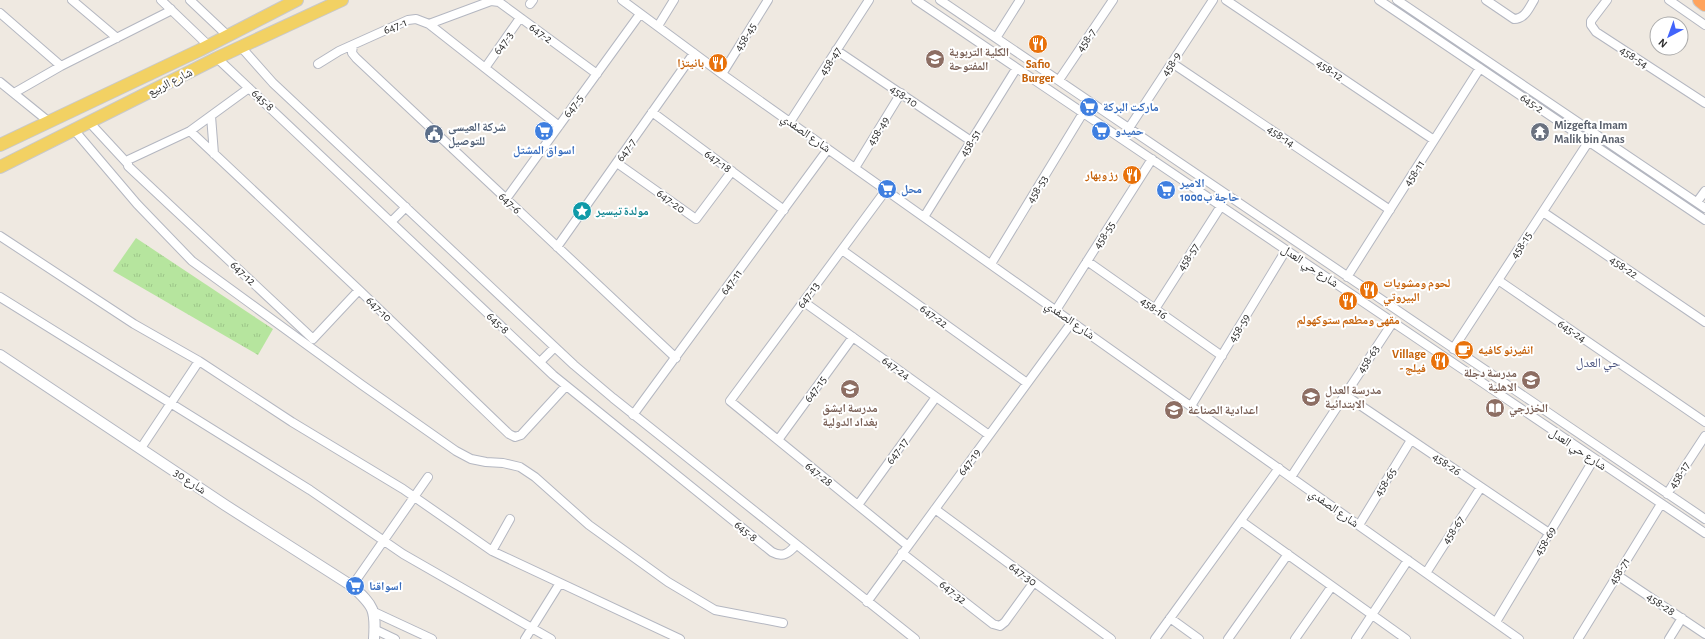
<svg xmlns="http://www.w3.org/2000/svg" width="1705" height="639" font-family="'Alegreya Sans','Noto Naskh Arabic',sans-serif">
<defs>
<pattern id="grass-tufts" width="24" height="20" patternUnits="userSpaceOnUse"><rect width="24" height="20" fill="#b6e59e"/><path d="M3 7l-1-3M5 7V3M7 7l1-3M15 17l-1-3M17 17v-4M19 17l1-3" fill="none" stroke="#9dc588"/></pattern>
</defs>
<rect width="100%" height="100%" fill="#efe9e1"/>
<path fill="url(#grass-tufts)" d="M 136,238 L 273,329 L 258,355 L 113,271 Z"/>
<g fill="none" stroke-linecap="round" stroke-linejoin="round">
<defs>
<path id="minor" d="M 72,0 L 117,38
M 161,0 L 209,46
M 190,0 L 228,36
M 622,0 L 722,74 L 1519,639
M 916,0 L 1705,533
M 940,0 L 1705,519
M 1226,0 L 1434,140
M 1379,0 L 1705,220
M 1397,0 L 1705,208
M 1486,0 L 1514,19 C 1525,19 1529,8 1534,0
M 1607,0 L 1591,21 L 1591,25 L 1596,32 L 1705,103
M 1669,0 L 1705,25
M 530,4 L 533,0
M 0,13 L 61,66
M 429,24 L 559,126
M 658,26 L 674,0
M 996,38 L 1020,0
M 353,45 L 352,53 L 356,58 L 676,358
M 241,47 L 273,83 L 574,365 L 613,398 L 915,639
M 836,50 L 971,141
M 217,58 L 553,375 L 772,552 C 783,558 789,553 796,545
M 1172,63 L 1390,210
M 318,64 L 339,51 L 408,20 L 416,19 L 429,24 L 491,1 L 499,2 L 597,74
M 485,68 L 520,18
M 722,74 L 768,0
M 1059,80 L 1113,0
M 0,82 L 48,121
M 249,88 L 190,131 L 128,160 L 128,166 L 313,339 L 359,290
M 14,93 L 61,66 L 168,12 L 171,9
M 652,112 L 784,210
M 211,116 L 214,154
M 790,122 L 869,0
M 90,123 L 127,163
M 1129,128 L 1213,0
M 75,131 L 137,204 L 192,261 L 362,385 L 456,451 L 471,459 L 486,462 L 503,463 L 520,467 L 535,477 L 589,525 L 668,582 L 715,610 L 783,623
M 190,131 L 359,290 L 509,434 L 515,437 L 521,435 L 566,386
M 617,163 L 696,219 L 732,171
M 855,168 L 901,93
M 886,190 L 730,401 L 908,546
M 506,199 L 640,14
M 1697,202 L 1705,191
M 1543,212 L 1705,322
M 924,217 L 1016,69
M 391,222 L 406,207
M 0,236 L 134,324 L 199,361 L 292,422 L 403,489 L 492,551 L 680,639
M 557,247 L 694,53
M 842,250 L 1027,383
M 1087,261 L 1222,356
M 991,264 L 1083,113
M 1347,277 L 1480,68
M 1498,280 L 1705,422
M 0,297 L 310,490 L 403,554 L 551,639
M 804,302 L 989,435
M 1155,309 L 1221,206
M 1056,310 L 1152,159
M 1453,349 L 1589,141
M 540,362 L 555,347
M 1345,395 L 1549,533
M 1191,406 L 1286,250
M 633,415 L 828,149
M 778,440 L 853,337
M 141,448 L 199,361
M 1291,477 L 1393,322
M 1667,494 L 1705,436
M 858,505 L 936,397
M 935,509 L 1111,639
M 1241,521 L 1406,639
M 1359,525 L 1411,440
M 492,551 L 510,519
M 902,553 L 993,624 L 1000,626 L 1005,622 L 1034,582
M 1426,573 L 1481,487
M 1617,575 L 1705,634
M 352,586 L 428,477
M 867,602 L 1072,322
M 374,612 L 432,639
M 1170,618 L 1199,639
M 1496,622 L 1594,459
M 374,629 L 395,639
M 525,639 L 560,583
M 1155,639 L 1279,468
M 1228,639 L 1288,554
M 1295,639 L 1332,586
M 1356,639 L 1408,560
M 1578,639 L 1661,504
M 1669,639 L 1682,618"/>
<path id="tertiary" d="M 0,355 L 225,505 L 352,586 C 374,606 376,610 374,639"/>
<path id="primary" d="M 0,145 L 200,50 L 297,0
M 0,167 L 217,58 L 342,0"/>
<path id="motorway" d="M 1700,0 L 1705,4"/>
</defs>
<use href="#minor" stroke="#b4b7c1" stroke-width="10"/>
<use href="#tertiary" stroke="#b4b7c1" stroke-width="12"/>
<use href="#primary" stroke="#c9c9c9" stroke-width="14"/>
<use href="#motorway" stroke="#c9c9c9" stroke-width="16"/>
<use href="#minor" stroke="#fff" stroke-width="8"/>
<use href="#tertiary" stroke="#fff" stroke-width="10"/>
<use href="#primary" stroke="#f2d163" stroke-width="12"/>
<use href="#motorway" stroke="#ffa35c" stroke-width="14"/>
</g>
<defs>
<symbol id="restaurant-disc" viewBox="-11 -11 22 22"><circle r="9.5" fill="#e8710a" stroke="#fff"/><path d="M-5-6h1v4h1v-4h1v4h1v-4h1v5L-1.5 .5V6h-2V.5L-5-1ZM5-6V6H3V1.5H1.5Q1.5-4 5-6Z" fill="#fff"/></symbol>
<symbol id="university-disc" viewBox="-11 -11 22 22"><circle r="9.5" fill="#8d6e63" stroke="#fff"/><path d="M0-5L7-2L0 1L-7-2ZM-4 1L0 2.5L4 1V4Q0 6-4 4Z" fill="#fff"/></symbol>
<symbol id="supermarket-disc" viewBox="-11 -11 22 22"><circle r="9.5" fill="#3f7fe0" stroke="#fff"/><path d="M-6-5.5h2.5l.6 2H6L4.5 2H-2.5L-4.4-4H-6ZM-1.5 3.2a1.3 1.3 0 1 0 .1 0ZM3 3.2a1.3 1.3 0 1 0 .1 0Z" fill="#fff"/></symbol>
<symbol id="temple-disc" viewBox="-11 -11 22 22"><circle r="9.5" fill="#6b7280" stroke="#fff"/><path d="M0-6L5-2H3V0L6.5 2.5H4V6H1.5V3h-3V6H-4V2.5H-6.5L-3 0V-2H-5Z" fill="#fff"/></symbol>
<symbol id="civic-disc" viewBox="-11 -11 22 22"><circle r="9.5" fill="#5c6f8a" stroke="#fff"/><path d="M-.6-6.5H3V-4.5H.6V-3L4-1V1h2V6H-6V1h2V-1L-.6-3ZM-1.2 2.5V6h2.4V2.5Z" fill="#fff"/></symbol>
<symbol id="sight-disc" viewBox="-11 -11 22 22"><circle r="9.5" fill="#0f9aa8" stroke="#fff"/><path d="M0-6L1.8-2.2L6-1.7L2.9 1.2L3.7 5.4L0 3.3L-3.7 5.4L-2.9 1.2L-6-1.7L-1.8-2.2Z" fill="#fff"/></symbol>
<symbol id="cafe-disc" viewBox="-11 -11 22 22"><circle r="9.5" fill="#e8710a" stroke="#fff"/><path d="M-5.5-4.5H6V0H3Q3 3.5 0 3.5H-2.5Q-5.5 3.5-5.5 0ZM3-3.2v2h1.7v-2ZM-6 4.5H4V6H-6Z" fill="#fff"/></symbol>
<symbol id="school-disc" viewBox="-11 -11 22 22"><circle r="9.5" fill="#8d6e63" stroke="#fff"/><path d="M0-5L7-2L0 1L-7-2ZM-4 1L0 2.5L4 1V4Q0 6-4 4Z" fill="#fff"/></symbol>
<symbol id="library-disc" viewBox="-11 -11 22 22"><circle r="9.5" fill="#8d6e63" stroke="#fff"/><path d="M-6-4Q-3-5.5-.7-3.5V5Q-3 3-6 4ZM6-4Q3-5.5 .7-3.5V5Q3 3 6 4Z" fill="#fff"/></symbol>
</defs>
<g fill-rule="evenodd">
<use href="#restaurant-disc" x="1027" y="33" width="22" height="22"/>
<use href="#university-disc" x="924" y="48" width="22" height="22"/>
<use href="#restaurant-disc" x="707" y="52" width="22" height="22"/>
<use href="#supermarket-disc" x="1078" y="96" width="22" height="22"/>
<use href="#supermarket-disc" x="533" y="120" width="22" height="22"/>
<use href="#supermarket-disc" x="1090" y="120" width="22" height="22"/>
<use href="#temple-disc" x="1529" y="121" width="22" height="22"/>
<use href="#civic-disc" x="423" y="123" width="22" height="22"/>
<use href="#restaurant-disc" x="1121" y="164" width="22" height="22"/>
<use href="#supermarket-disc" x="876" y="178" width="22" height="22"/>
<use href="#supermarket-disc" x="1155" y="179" width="22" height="22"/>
<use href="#sight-disc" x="571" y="200" width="22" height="22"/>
<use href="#restaurant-disc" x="1358" y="279" width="22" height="22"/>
<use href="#restaurant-disc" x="1337" y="290" width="22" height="22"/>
<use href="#cafe-disc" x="1453" y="339" width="22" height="22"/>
<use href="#restaurant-disc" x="1429" y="350" width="22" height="22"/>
<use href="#school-disc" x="1520" y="369" width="22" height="22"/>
<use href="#school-disc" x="839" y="378" width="22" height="22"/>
<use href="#school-disc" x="1300" y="386" width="22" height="22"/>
<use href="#library-disc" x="1484" y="397" width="22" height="22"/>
<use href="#school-disc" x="1163" y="399" width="22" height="22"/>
<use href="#supermarket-disc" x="344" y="575" width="22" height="22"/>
</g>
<g text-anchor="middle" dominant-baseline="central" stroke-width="4" stroke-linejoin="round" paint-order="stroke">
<g font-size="12" fill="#2e2e2e" stroke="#fff">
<text transform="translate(395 26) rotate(-22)">647-1</text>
<text transform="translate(541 33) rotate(36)">647-2</text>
<text transform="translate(745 37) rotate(-58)">458-45</text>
<text transform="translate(1086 40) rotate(-56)">458-7</text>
<text transform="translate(503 43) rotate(-55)">647-3</text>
<text transform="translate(1634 57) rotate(33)">458-54</text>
<text transform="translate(830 61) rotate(-57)">458-47</text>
<text transform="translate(1171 64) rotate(-57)">458-9</text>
<text transform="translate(1330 70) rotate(34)">458-12</text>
<text transform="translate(170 82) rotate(-27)">شارع الربيع</text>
<text transform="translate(904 96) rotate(34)">458-10</text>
<text transform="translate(263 100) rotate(43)">645-8</text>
<text transform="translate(1532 103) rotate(34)">645-2</text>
<text transform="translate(573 106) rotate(-54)">647-5</text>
<text transform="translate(878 131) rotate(-58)">458-49</text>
<text transform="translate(806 133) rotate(35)">شارع الصفدي</text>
<text transform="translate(1281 136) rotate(34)">458-14</text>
<text transform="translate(970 143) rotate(-58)">458-51</text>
<text transform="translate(626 150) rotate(-55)">647-7</text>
<text transform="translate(718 161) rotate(36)">647-18</text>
<text transform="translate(1414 173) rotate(-57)">458-11</text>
<text transform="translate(1037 189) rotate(-59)">458-53</text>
<text transform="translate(671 201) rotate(36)">647-20</text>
<text transform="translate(510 203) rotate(43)">647-6</text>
<text transform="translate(1104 235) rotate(-57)">458-55</text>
<text transform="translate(1521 245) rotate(-57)">458-15</text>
<text transform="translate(1188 257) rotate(-57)">458-57</text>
<text transform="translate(1310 266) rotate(34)">شارع حي العدل</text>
<text transform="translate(1624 267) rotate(34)">458-22</text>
<text transform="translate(243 273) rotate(43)">647-12</text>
<text transform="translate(731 282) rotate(-54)">647-11</text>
<text transform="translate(808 295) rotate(-54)">647-13</text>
<text transform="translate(1154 308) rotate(35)">458-16</text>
<text transform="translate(379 309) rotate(44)">647-10</text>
<text transform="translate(934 316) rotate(36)">647-22</text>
<text transform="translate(1070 320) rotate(35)">شارع الصفدي</text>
<text transform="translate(498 323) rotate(43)">645-8</text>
<text transform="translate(1239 328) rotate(-58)">458-59</text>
<text transform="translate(1572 331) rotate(34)">645-24</text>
<text transform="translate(1368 359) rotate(-57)">458-63</text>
<text transform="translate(896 368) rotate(36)">647-24</text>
<text transform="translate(815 389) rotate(-54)">647-15</text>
<text transform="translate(1578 449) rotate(34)">شارع حي العدل</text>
<text transform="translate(897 451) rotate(-54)">647-17</text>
<text transform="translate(969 462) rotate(-54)">647-19</text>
<text transform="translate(1447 464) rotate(34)">458-26</text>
<text transform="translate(819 474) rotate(39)">647-28</text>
<text transform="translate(1679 475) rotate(-57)">458-17</text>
<text transform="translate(190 481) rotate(34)">شارع 30</text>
<text transform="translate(1385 482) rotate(-58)">458-65</text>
<text transform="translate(1334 508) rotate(35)">شارع الصفدي</text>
<text transform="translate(1453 530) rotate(-57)">458-67</text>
<text transform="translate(746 531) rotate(39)">645-8</text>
<text transform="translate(1545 541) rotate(-59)">458-69</text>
<text transform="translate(1619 571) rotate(-58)">458-71</text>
<text transform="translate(1023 574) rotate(36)">647-30</text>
<text transform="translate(953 592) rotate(38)">647-32</text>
<text transform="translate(1661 604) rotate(34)">458-28</text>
</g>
<g font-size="12" font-weight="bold" fill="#785e54" stroke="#fff" text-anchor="start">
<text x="949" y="52">الكلية التربوية<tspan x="949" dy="14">المفتوحة</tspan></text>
<text x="1517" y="373" text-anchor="end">مدرسة دجلة<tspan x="1517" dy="14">الاهلية</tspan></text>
<text x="1325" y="390">مدرسة العدل<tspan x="1325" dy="14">الابتدائية</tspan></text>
<text x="850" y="408" text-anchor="middle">مدرسة ايشق<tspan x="850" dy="14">بغداد الدولية</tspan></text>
<text x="1509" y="408">الخزرجي</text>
<text x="1188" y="410">اعدادية الصناعة</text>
</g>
<g font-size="12" font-weight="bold" fill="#c56008" stroke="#fff" text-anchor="end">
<text x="704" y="63">بانيتزا</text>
<text x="1038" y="64" text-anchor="middle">Safio<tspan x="1038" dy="14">Burger</tspan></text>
<text x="1118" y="175">رز وبهار</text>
<text x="1383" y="283" text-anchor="start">لحوم ومشويات<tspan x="1383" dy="14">البيروتي</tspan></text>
<text x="1348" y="320" text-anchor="middle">مقهى ومطعم ستوكهولم</text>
<text x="1478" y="350" text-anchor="start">انفيرنو كافيه</text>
<text x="1426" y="354">Village<tspan x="1426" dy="14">- فيلج</tspan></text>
</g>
<g font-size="12" font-weight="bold" fill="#366cbe" stroke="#fff" text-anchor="start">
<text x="1103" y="107">ماركت البركة</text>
<text x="1115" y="131">حميدو</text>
<text x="544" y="150" text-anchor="middle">اسواق المشتل</text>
<text x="1180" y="183">الامير<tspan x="1180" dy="14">حاجة ب1000</tspan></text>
<text x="901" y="189">محل</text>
<text x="369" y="586">اسواقنا</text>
</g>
<g font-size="12" font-weight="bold" fill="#5b616d" stroke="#fff" text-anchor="start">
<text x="1554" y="125">Mizgefta Imam<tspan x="1554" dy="14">Malik bin Anas</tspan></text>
</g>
<g font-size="12" font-weight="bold" fill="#4e5e75" stroke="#fff" text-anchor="start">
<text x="448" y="127">شركة العيسى<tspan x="448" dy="14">للتوصيل</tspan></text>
</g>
<g font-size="12" font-weight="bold" fill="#0d838f" stroke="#fff" text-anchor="start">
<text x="596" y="211">مولدة تيسير</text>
</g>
<g font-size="13" fill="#4d5680" stroke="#fff">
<text x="1598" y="363">حي العدل</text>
</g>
</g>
<g transform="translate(1669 36) rotate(221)"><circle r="19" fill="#ffffff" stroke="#ababab"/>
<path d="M0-3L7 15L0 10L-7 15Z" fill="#4264fb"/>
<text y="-6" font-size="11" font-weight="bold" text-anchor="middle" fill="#2e2e2e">N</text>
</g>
</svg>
